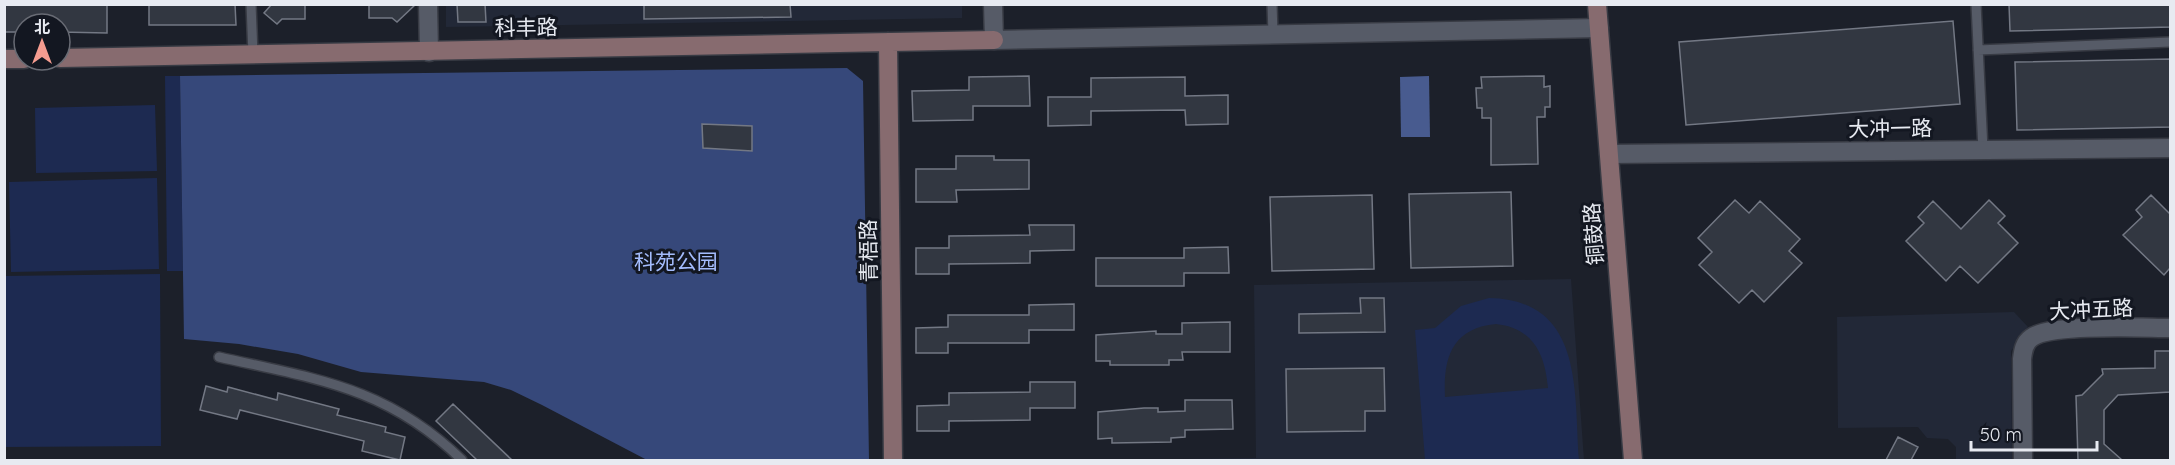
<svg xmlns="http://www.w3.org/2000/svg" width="2175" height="465" font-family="Quicksand,'Noto Sans SC',sans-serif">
<rect width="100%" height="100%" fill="#1c202a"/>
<path fill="#222837" d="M 962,4 L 962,18 L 446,27 L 446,5 Z
M 1571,279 L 1584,460 L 1109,460 L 1256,458 L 1254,285 Z
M 2014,312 L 2028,327 L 2011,351 L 2012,460 L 1956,460 L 1956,447 L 1948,439 L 1927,438 L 1918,427 L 1838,428 L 1837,317 Z"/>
<path fill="#1d2a51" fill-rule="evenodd" d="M 165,76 L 180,76 L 183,271 L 167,271 Z
M 155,105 L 157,171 L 36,173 L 35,108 Z
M 157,178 L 159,269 L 11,272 L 9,182 Z
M 160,274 L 161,446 L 5,447 L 5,276 Z
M 1489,298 C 1584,300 1574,391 1579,460 L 1425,460 L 1415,330 L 1435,328 L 1461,306 ZM 1496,324 C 1533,328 1545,354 1548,388 L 1445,397 C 1443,358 1452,328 1496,324 Z"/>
<path fill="#36487a" d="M 847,68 L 863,81 L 869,460 L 647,460 L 542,405 L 511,390 L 484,382 L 361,372 L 298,354 L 239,344 L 184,339 L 180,76 Z"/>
<path fill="#485b8f" d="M 1429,76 L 1430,137 L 1401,137 L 1400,77 Z"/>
<path fill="#323741" stroke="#737884" stroke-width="1.5" d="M 4,4 L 107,4 L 107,33 L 60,32 L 60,24 L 24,24 L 24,32 L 4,32 Z
M 149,4 L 235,4 L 236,25 L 149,25 Z
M 272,4 L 305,4 L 305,19 L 282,19 L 277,24 L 264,13 Z
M 369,4 L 416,4 L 397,22 L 392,18 L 369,18 Z
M 457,4 L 485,4 L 486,22 L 458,22 Z
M 644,4 L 790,4 L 791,17 L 644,19 Z
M 2009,4 L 2170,4 L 2170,27 L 2010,31 Z
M 1953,21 L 1960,104 L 1686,125 L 1679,42 Z
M 2170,59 L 2170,127 L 2017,130 L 2015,62 Z
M 1029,76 L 1030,106 L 973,106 L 973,120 L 913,121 L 912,91 L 969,90 L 969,77 Z
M 1544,76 L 1544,87 L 1550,86 L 1550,107 L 1545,107 L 1545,117 L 1537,117 L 1538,164 L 1491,165 L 1491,118 L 1482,118 L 1482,108 L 1477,108 L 1476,88 L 1482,88 L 1481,77 Z
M 1185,77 L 1185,96 L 1228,95 L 1228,124 L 1186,125 L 1185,110 L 1091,111 L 1091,125 L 1048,126 L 1048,97 L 1091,97 L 1091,78 Z
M 702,124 L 752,126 L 752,151 L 703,148 Z
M 956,156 L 994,156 L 994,160 L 1029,160 L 1029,189 L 956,190 L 957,202 L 916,202 L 916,169 L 956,169 Z
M 1511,192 L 1513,266 L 1411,268 L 1409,194 Z
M 1372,195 L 1374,269 L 1272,271 L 1270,197 Z
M 2151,195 L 2170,214 L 2170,268 L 2164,275 L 2123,235 L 2142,217 L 2136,210 Z
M 1735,200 L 1749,213 L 1760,201 L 1800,239 L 1789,251 L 1802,263 L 1764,302 L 1752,290 L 1739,303 L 1699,265 L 1712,252 L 1698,238 Z
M 1989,200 L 2005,216 L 1998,223 L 2018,243 L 1978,283 L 1960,266 L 1946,281 L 1906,241 L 1924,223 L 1918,217 L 1933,201 L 1961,229 Z
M 1029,225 L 1074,225 L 1074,250 L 1030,251 L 1030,263 L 949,264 L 949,274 L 916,274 L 916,248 L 949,248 L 949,236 L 1030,235 Z
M 1228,247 L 1229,273 L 1184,273 L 1184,286 L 1096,286 L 1096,258 L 1184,258 L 1184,248 Z
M 1360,298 L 1384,298 L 1385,332 L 1299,333 L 1299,314 L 1361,313 Z
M 1074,304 L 1074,330 L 1029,330 L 1029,343 L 948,343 L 948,353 L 916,353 L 916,328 L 948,327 L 948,315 L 1029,315 L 1029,305 Z
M 1230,322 L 1230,352 L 1182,352 L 1183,360 L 1169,360 L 1169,365 L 1110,365 L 1110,361 L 1096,361 L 1096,335 L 1156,331 L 1156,334 L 1182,334 L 1182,323 Z
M 2155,351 L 2170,351 L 2170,392 L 2118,395 L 2104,410 L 2104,444 L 2122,460 L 2078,460 L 2076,396 L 2082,395 L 2103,374 L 2102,369 L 2155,368 Z
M 1384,368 L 1385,411 L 1365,411 L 1365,431 L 1287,432 L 1286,369 Z
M 1030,382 L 1075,382 L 1075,408 L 1030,408 L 1030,420 L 949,421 L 949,431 L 917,431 L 917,406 L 949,405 L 949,393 L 1030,392 Z
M 206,386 L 227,392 L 228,387 L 277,400 L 278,393 L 339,409 L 337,415 L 386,427 L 385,432 L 405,437 L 400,460 L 362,451 L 364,441 L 240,410 L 237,419 L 200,410 Z
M 1185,400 L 1232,400 L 1233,429 L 1185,430 L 1185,437 L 1171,438 L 1171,442 L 1112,443 L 1112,438 L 1098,439 L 1098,412 L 1144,408 L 1158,408 L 1158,412 L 1185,411 Z
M 453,404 L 512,460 L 477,460 L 436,421 Z
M 1898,437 L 1918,447 L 1911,460 L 1886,460 Z"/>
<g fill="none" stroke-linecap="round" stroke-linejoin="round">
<defs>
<path id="lane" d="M 251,4 L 253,55
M 1272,4 L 1273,34
M 1976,4 L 1983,150
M 1978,50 L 2170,42
M 219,357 C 316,379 387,387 462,460"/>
<path id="street" d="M 428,4 L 429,52
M 993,4 L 994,40 L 1599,28
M 1609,154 L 2170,148
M 2023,460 L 2022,359 C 2023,351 2024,343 2031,338 C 2050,323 2143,328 2170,328"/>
<path id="secondary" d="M 1597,4 L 1633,460
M 888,42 L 893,460
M 60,58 L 994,40
M 4,59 L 24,59"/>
</defs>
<use href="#lane" stroke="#383b44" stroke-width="12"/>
<use href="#street" stroke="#383b44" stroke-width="21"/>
<use href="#secondary" stroke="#383b44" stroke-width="21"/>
<use href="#lane" stroke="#565b67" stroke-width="9"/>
<use href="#street" stroke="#565b67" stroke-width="18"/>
<use href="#secondary" stroke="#876b6f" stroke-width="18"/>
</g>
<g text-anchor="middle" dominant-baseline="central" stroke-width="6" stroke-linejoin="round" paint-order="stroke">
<g font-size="21" fill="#e7eaf1" stroke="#131721">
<text transform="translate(526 27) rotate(-1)">科丰路</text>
<text transform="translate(1890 128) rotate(-1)">大冲一路</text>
<text transform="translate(1593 234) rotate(-94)">铜鼓路</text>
<text transform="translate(868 251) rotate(-91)">青梧路</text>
<text transform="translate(2091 309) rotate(-3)">大冲五路</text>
</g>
<g font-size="21" fill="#a4bcfc" stroke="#131721">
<text x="676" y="261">科苑公园</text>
</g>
</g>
<rect width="2175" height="465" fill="none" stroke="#e7eaf1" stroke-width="12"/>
<g transform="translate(42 42)"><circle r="28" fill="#131721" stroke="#686b74" stroke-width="1.5"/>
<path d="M0-4.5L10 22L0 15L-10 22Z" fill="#f59c90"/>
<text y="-9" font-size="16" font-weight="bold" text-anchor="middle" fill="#e7eaf1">北</text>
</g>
<path d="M1971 441v9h126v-9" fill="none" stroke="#e7eaf1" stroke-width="3"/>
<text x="1980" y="441" font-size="18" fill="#e7eaf1" stroke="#131721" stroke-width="4.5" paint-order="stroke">50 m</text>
</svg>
